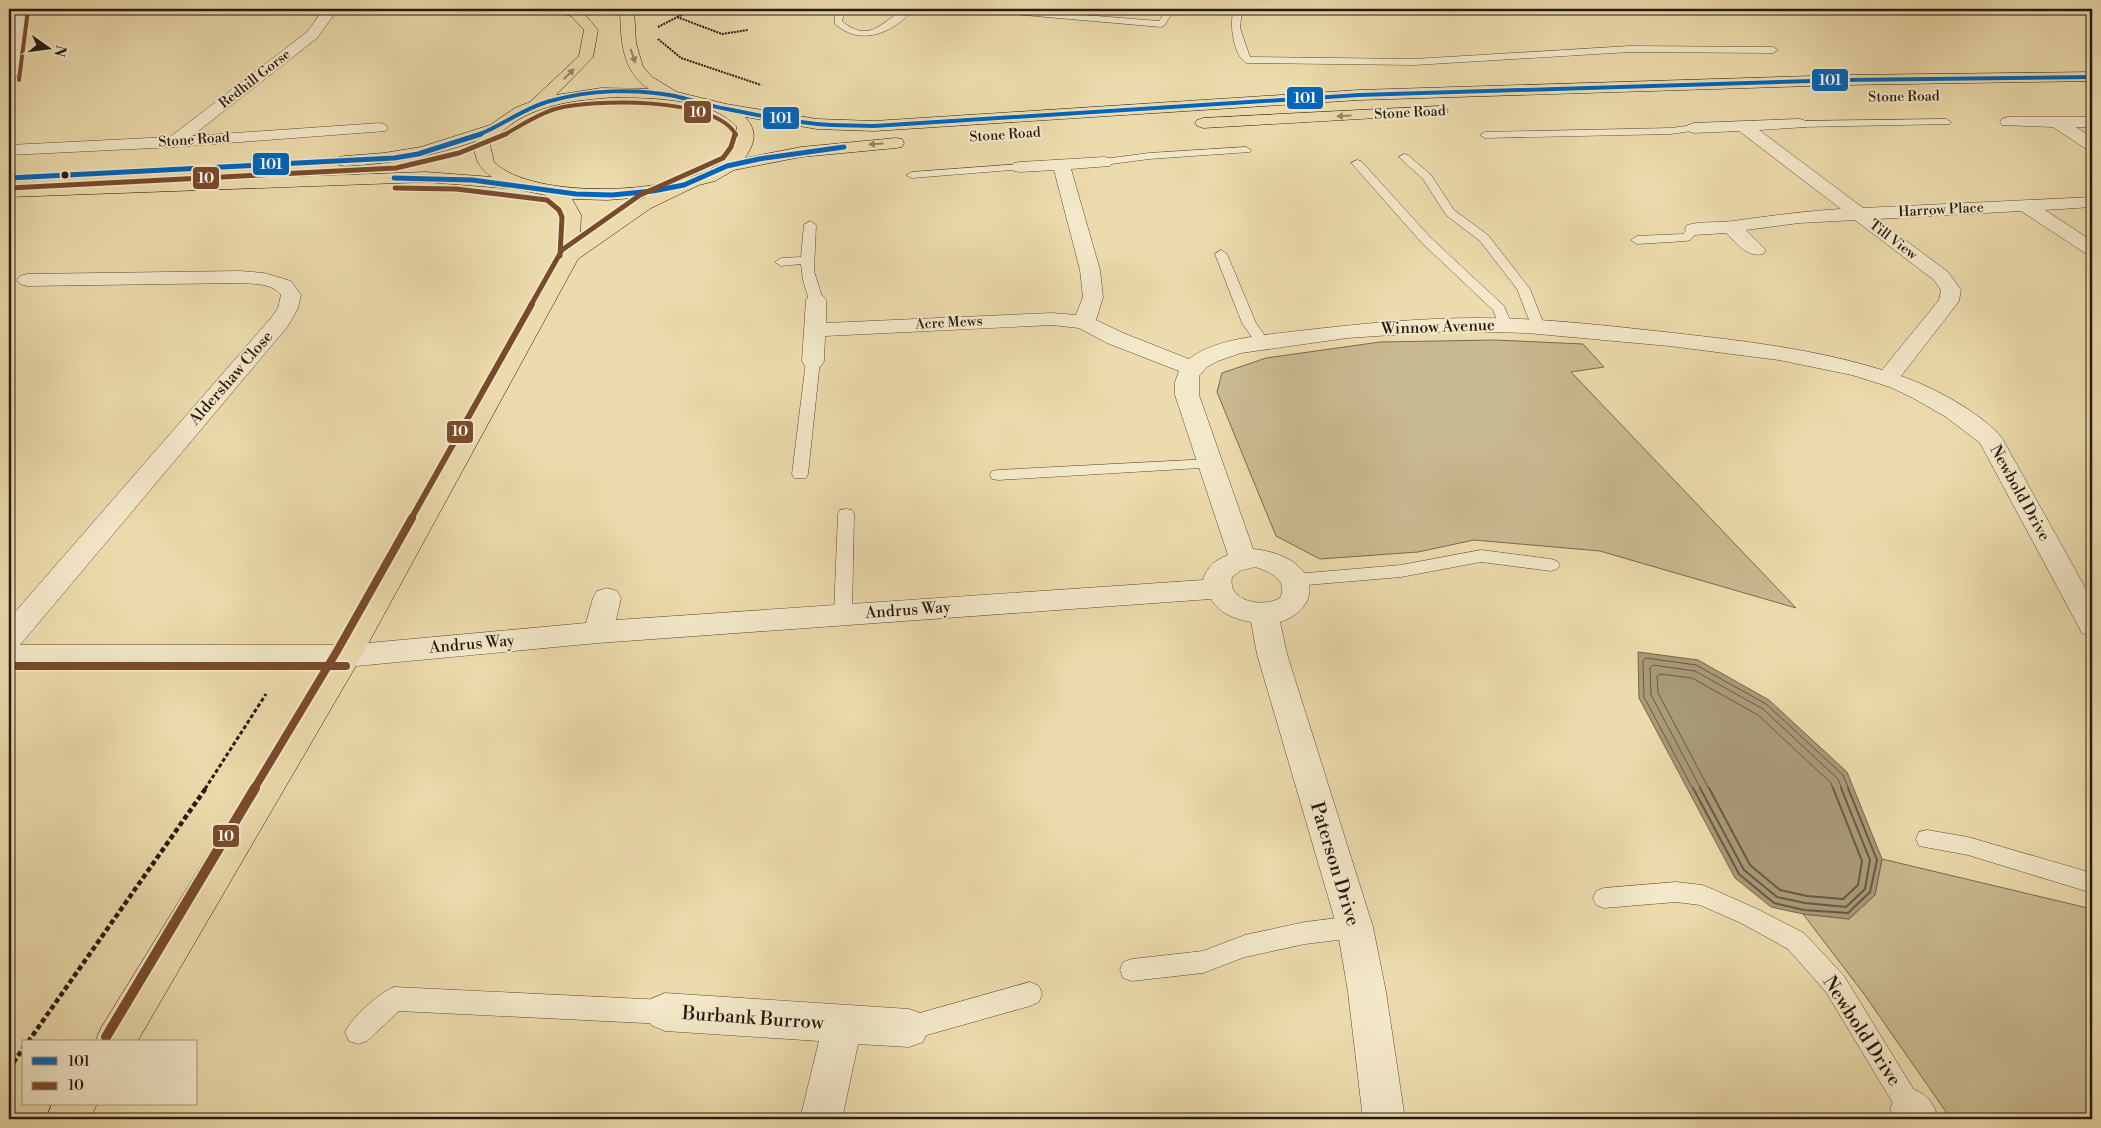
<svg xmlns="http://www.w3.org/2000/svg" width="2101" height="1128" font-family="'Libre Bodoni',serif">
<rect width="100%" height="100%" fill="#ecdbac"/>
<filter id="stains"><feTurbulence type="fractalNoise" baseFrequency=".004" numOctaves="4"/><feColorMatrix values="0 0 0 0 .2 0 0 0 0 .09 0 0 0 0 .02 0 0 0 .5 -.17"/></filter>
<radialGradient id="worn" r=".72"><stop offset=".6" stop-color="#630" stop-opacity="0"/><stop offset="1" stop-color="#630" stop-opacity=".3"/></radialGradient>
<path fill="#caba91" stroke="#786a50" d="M 1494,340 L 1583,344 L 1604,367 L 1571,372 L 1796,608 L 1600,551 L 1474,540 L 1418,552 L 1320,559 L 1276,536 L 1217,392 L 1222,373 L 1266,358 L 1380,342 Z
M 1882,859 L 2092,909 L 2092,1119 L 1951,1119 L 1864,994 L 1803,914 L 1849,919 L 1875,895 Z"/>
<path fill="#a99977" stroke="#75664e" d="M 1638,652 L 1698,660 L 1769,700 L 1847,772 L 1882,859 L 1875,895 L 1849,919 L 1803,914 L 1771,907 L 1735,878 L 1639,698 Z"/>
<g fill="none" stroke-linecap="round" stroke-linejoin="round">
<path stroke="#685a44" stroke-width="1" d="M 1693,789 L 1644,697 L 1643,661 L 1646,658 L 1696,665 L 1766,704 L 1843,775 L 1849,789
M 1701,789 L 1651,695 L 1650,668 L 1653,665 L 1695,671 L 1763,709 L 1838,779 L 1842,789
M 1709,789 L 1658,693 L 1657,676 L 1660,674 L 1692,678 L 1758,715 L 1831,783 L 1833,789"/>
<path stroke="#685a44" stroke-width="2" d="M 1693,788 L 1739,874 L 1774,903 L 1804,910 L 1848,913 L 1870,892 L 1877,860 L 1848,788
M 1700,788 L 1744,870 L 1777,897 L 1805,903 L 1846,907 L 1865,889 L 1870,860 L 1841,788
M 1709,788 L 1750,865 L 1780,890 L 1807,896 L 1843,899 L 1858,885 L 1862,861 L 1833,788"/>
<defs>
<path id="lane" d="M 842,9 L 851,9 L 843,17 L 842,21 C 876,50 888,7 914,9 C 893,33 861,47 835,24 L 835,16 Z
M 1009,9 L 1159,21 L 1167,9 L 1175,9 L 1164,26 L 1161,27 L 1012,14 L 1008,11 Z
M 1234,9 L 1242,9 L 1240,28 L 1250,57 L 1414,59 L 1630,46 L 1773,47 L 1778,50 L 1773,53 L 1630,52 L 1414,65 L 1247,63 C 1233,57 1229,22 1234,9 Z
M 1946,119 L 1951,122 L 1950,124 L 1800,127 L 1795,124 L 1800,121 Z
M 1694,125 L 1698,126 L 1699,128 L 1698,130 L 1671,134 L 1485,138 L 1480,135 L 1485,132 L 1671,128 Z
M 1246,147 L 1251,150 L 1250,152 L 1149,159 L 1104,165 L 1098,162 L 1104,159 L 1149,153 Z
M 1404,154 L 1408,155 L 1431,175 L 1454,210 L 1488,235 L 1530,289 L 1545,327 L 1543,330 L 1533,330 L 1517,289 L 1480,241 L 1446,215 L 1423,179 L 1399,157 Z
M 1357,160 L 1361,161 L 1430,237 L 1504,306 L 1512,325 L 1510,328 L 1500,328 L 1493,310 L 1422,243 L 1353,165 L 1351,163 Z
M 1020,164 L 1026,167 L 1024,169 L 912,178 L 906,175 L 912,172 Z
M 810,221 L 816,225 L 814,271 L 823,300 L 816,304 L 809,300 L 803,280 L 801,264 L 781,266 L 775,262 L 781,258 L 801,257 L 804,225 Z
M 1694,225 L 1700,229 L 1690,240 L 1686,241 L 1637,244 L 1631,240 L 1637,236 L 1683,234 L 1690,226 Z
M 1221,250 L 1227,254 L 1256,323 L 1270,343 L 1268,346 L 1258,346 L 1242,323 L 1215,254 Z
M 813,357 L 818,358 L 820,361 L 808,474 L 806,478 L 794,478 L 792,474 L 806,361 L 808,358 Z
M 1211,459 L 1217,461 L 1219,464 L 1217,467 L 998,480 L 992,479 L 990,475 L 992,471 L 998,470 Z
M 846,509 L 852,510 L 854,514 L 852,614 L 849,619 L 843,621 L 837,619 L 834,614 L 838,514 L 840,510 Z
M 1481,550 L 1551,559 L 1557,561 L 1560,565 L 1557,569 L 1551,571 L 1481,562 L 1401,577 L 1295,586 L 1289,584 L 1286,580 L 1289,576 L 1295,574 L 1401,565 Z
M 1927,830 L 1968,837 L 2092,873 L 2092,893 L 1968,855 L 1919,846 L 1916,839 L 1919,832 Z
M 1676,882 L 1702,885 L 1710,888 L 1757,909 L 1804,933 L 1844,976 L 1920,1100 L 1924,1109 L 1920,1118 L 1902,1118 L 1826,992 L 1788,949 L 1741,923 L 1700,905 L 1676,902 L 1604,908 L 1596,905 L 1593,898 L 1596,891 L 1604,888 Z
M 1355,916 L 1363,919 L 1367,927 L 1363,935 L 1355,938 L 1305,944 L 1245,957 L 1203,973 L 1132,981 L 1123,978 L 1120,970 L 1123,962 L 1132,959 L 1203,951 L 1245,935 L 1305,922 Z
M 1030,982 L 1039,986 L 1042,994 L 1039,1002 L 1030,1006 L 909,1040 L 900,1037 L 897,1028 L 900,1019 L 909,1016 Z
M 394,987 L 665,1000 L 674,1004 L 677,1012 L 674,1020 L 665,1024 L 399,1011 L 367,1041 L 358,1044 L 349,1041 L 345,1032 C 352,1017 379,993 394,987 Z"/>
<path id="street" d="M 11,9 L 25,9 C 23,27 24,66 14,80 L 9,82 L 9,31 Z
M 324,9 L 338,9 L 317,38 L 192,136 L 380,123 L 386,125 L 388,128 L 386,131 L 174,147 L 9,155 L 9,145 L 170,137 L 307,32 Z
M 1007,9 L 1021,9 C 1017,14 1014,15 1007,14 L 1005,11 Z
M 2008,117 L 2092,117 L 2092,127 L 2076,127 L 2092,138 L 2092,150 L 2086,149 L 2053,127 L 2002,125 L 2000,122 L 2002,119 Z
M 1800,119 L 1806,121 L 1808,124 L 1806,127 L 1759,130 L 1863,208 L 2092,197 L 2092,207 L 2045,210 L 2092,241 L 2092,255 L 2085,253 L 2021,211 L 1877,219 L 1948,272 L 1961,290 L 1959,301 L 1956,305 L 1901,376 C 1931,386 1982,413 2002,438 L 2092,600 L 2092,636 L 2082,633 L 1980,443 L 1946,417 L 1913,398 L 1890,387 L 1852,375 L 1779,360 L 1669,346 L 1527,333 L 1453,331 L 1347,338 L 1241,353 L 1218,361 L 1207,367 L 1199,376 L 1199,395 L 1253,549 C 1267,550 1289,556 1299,567 C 1321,589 1306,614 1280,622 L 1287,654 L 1373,927 L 1386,992 L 1405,1119 L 1363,1119 L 1348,992 L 1337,927 L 1257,654 L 1251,622 C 1235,619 1220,614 1211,599 L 598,643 L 346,667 L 9,667 L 9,619 L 271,318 L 278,308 L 281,295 C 272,283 254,284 240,283 L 27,286 L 20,284 L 17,280 L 20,276 L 27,274 L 240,271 L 264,273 L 291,281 L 301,295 L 298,308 L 288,326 L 20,645 L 346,645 L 586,623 L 593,598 L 597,591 L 607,588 L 617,591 L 621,598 L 616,620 L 1203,580 C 1207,567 1215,560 1228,555 L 1175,395 L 1175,382 L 1179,371 L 1107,343 L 1079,328 L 1052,325 L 825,336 L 824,361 L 821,366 L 813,368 L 805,366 L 802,361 L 806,300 L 809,296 L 816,294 L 823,296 L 826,300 L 826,323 L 1052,313 L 1076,315 L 1083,297 L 1080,270 L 1054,170 L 1020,172 L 1014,171 L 1011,167 L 1014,163 L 1020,162 L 1104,157 L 1110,158 L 1113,162 L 1110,166 L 1071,169 L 1100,270 L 1103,297 L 1096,320 L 1123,333 L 1189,359 C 1215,338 1266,335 1298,331 C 1358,324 1418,318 1479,318 C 1544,318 1610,326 1674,333 C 1744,341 1815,349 1882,370 L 1939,300 L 1941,290 L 1934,280 L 1855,220 L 1799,223 L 1746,230 L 1766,250 L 1763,254 C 1747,258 1737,243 1726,233 L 1694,235 L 1687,233 L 1685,229 L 1687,225 C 1702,221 1718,223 1733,221 C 1770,216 1805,211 1841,209 L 1739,131 L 1694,133 L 1688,131 L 1686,128 L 1688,125 L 1694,123 ZM 1255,567 C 1269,571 1289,580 1280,598 C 1263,608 1227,602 1232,577 L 1240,571 Z
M 665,993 L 909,1009 L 923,1014 L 929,1028 L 923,1042 L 909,1047 L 858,1044 L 842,1119 L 800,1119 L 819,1041 L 665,1031 L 651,1025 L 646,1012 L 651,999 Z
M 1911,1088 C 1929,1096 1932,1101 1939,1119 L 1895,1119 L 1890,1109 L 1896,1094 Z"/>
<path id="highway" d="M 555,9 L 581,10 L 598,30 L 593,57 L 556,95 L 601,88 L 649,89 C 621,71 621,39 620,9 L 634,9 L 636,43 L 643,67 L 652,77 L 677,92 L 726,104 L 817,119 L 874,121 L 1359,90 L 1844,75 L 2092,72 L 2092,81 L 1844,85 L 1359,100 L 874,131 L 817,129 L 745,117 C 758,131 755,143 745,158 L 801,147 L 896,138 L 902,139 L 904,143 L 902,147 L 896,148 L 801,157 L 734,170 L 715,181 L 699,185 L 651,208 L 578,259 L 357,664 L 137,1042 L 95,1042 L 101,1028 L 335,648 L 560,256 L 563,215 L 559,207 L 545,195 L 517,189 L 426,182 L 9,197 L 9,187 L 426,172 L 492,177 C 479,168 475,160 474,145 L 476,141 C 433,156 390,164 345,166 L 339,165 L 336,161 L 339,157 L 345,156 L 384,153 L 421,147 L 490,125 L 515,108 L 530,102 L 579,56 L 584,30 L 571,16 L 557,12 ZM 617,97 C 653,98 712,98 737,127 C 737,141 735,152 724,161 C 682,195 533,201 494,162 L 490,145 C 520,105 571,100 617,97 ZM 646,197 L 639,200 L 580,240 L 581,215 L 572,199 L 607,200 Z
M 1440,106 L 1446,108 L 1448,111 L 1446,114 L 1203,128 L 1197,126 L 1195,123 L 1197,120 L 1203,118 Z
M 52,1104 L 97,1104 L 90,1119 L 46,1119 Z"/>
</defs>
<use href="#lane" stroke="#584a37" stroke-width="1"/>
<use href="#street" stroke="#584a37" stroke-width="1"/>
<use href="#highway" stroke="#261a10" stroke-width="1"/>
<path stroke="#261a10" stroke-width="2" stroke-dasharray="2 1" stroke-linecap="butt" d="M 677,17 L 722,34 L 748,30
M 658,27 L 693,9
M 658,39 L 681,58 L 761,85"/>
<path stroke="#261a10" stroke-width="3" stroke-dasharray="4 2.5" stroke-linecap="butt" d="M 205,789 L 266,694"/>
<path stroke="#261a10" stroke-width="4.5" stroke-dasharray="5 3" stroke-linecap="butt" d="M 28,1042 L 206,788
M 9,1069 L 24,1047"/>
<use href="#lane" fill="#f3e8c9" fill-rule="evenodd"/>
<use href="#street" fill="#f3e8c9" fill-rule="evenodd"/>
<use href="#highway" fill="#ecdbac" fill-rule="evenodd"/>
<defs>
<path id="bus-1-far1" d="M 478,135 C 503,125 524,108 550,101 C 589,90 635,88 675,96 C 692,100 709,106 727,109 C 756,115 787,121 817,124 C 836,126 855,125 874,126 L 1359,95 L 1844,80 L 2092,77"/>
<path id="bus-1" d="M 9,178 L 394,158 L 418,154 L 481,134
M 394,178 L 472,180 L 576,194 L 612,195 L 653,191 L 684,185 L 727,166 L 759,159 L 844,147"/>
<path id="bus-2-far4" d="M 19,80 L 28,10
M 504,135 C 520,126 536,115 555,109 C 592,99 716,96 736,135"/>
<path id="bus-2-far3" d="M 10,188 L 396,168 L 459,153 L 506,134
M 395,188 L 456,189 L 547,200 L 559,210 L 562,217 L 560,256
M 531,305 L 562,250 L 640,195 L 723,158 L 731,147 L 735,134"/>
<path id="bus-2-far2" d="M 411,519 L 532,304"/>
<path id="bus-2-far1" d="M 9,666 L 346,666
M 254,789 L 337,651 L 412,518"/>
<path id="bus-2" d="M 106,1037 L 255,788"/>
</defs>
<use href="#bus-1-far1" stroke="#f3e8c9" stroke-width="5.5"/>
<use href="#bus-1" stroke="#f3e8c9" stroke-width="8"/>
<use href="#bus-2-far4" stroke="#f3e8c9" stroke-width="5.5"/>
<use href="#bus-2-far3" stroke="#f3e8c9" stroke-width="8"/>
<use href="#bus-2-far2" stroke="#f3e8c9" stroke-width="9"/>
<use href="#bus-2-far1" stroke="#f3e8c9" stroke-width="12"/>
<use href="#bus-2" stroke="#f3e8c9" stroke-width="14"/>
<use href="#bus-1-far1" stroke="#0065bd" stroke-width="4"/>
<use href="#bus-1" stroke="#0065bd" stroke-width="5"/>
<use href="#bus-2-far4" stroke="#7a4b2a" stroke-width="4"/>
<use href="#bus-2-far3" stroke="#7a4b2a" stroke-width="5"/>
<use href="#bus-2-far2" stroke="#7a4b2a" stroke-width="6"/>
<use href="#bus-2-far1" stroke="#7a4b2a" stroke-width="8"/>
<use href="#bus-2" stroke="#7a4b2a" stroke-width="10"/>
</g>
<defs><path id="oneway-solid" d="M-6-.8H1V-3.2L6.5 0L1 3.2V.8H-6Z" transform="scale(1.25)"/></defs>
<g fill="#938466">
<use href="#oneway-solid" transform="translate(633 56) rotate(71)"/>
<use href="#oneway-solid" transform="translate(569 74) rotate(-45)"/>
<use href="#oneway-solid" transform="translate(1344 116) rotate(177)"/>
<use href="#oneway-solid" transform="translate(876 144) rotate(176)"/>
</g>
<circle fill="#261a10" stroke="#f3e8c9" stroke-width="2" cx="65" cy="175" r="4.5"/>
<g text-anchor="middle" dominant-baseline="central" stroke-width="4" stroke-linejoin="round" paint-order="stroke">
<g font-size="14" fill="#261a10" stroke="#f3e8c9">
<text transform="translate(255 79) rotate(-38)">Redhill Gorse</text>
<text transform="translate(1904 97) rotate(-1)">Stone Road</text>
<text transform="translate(1410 113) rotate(-3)">Stone Road</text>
<text transform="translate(1005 135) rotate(-4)">Stone Road</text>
<text transform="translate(194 140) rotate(-4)">Stone Road</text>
<text transform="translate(1941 210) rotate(-3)">Harrow Place</text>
<text transform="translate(1893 240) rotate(37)">Till View</text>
<text transform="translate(949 323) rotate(-3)">Acre Mews</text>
</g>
<g font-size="16" fill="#261a10" stroke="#f3e8c9">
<text transform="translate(1438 327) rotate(-2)">Winnow Avenue</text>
<text transform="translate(231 378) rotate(-49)">Aldershaw Close</text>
<text transform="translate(2020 493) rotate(61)">Newbold Drive</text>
<text transform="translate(908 610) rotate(-4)">Andrus Way</text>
<text transform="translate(472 644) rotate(-5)">Andrus Way</text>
</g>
<g font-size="19" fill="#261a10" stroke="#f3e8c9">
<text transform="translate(1335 864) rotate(73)">Paterson Drive</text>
<text transform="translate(753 1018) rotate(4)">Burbank Burrow</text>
<text transform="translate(1862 1031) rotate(57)">Newbold Drive</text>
</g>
</g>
<g stroke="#f3e8c9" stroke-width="2">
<rect x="1811" y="68" width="38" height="24" rx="5" fill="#0065bd"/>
<rect x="1286" y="86" width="38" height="24" rx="5" fill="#0065bd"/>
<rect x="683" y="100" width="29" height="24" rx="5" fill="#7a4b2a"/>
<rect x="762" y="106" width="38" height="24" rx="5" fill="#0065bd"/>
<rect x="252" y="152" width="38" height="24" rx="5" fill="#0065bd"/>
<rect x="192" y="166" width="28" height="24" rx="5" fill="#7a4b2a"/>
<rect x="446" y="420" width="28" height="24" rx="5" fill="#7a4b2a"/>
<rect x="212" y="824" width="28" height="24" rx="5" fill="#7a4b2a"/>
</g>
<g font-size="14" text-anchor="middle" font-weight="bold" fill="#fff">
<text x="1830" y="85">101</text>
<text x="1305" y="103">101</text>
<text x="698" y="117">10</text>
<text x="781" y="123">101</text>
<text x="271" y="169">101</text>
<text x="206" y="183">10</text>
<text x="460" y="436">10</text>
<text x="226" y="841">10</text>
</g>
<rect width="2101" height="1128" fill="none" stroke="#ecdbac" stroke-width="30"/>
<rect x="10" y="10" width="2081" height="1108" fill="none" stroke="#261a10" stroke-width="2.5"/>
<rect x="15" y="15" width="2071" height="1098" fill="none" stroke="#261a10"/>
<rect x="22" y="1040" width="175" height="65" fill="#f3e8c9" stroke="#a1967f"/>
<rect x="32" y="1057" width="25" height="8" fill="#0065bd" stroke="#a1967f"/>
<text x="68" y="1066" font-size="15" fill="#261a10">101</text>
<rect x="32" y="1082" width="25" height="8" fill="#7a4b2a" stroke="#a1967f"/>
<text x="68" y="1090" font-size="15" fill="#261a10">10</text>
<g transform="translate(48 48) rotate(104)" stroke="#f3e8c9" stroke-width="4" paint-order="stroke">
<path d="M0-4L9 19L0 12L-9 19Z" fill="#261a10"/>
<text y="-8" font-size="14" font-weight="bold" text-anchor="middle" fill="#261a10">N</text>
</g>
<rect width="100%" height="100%" filter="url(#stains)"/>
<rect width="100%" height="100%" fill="url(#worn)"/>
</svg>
